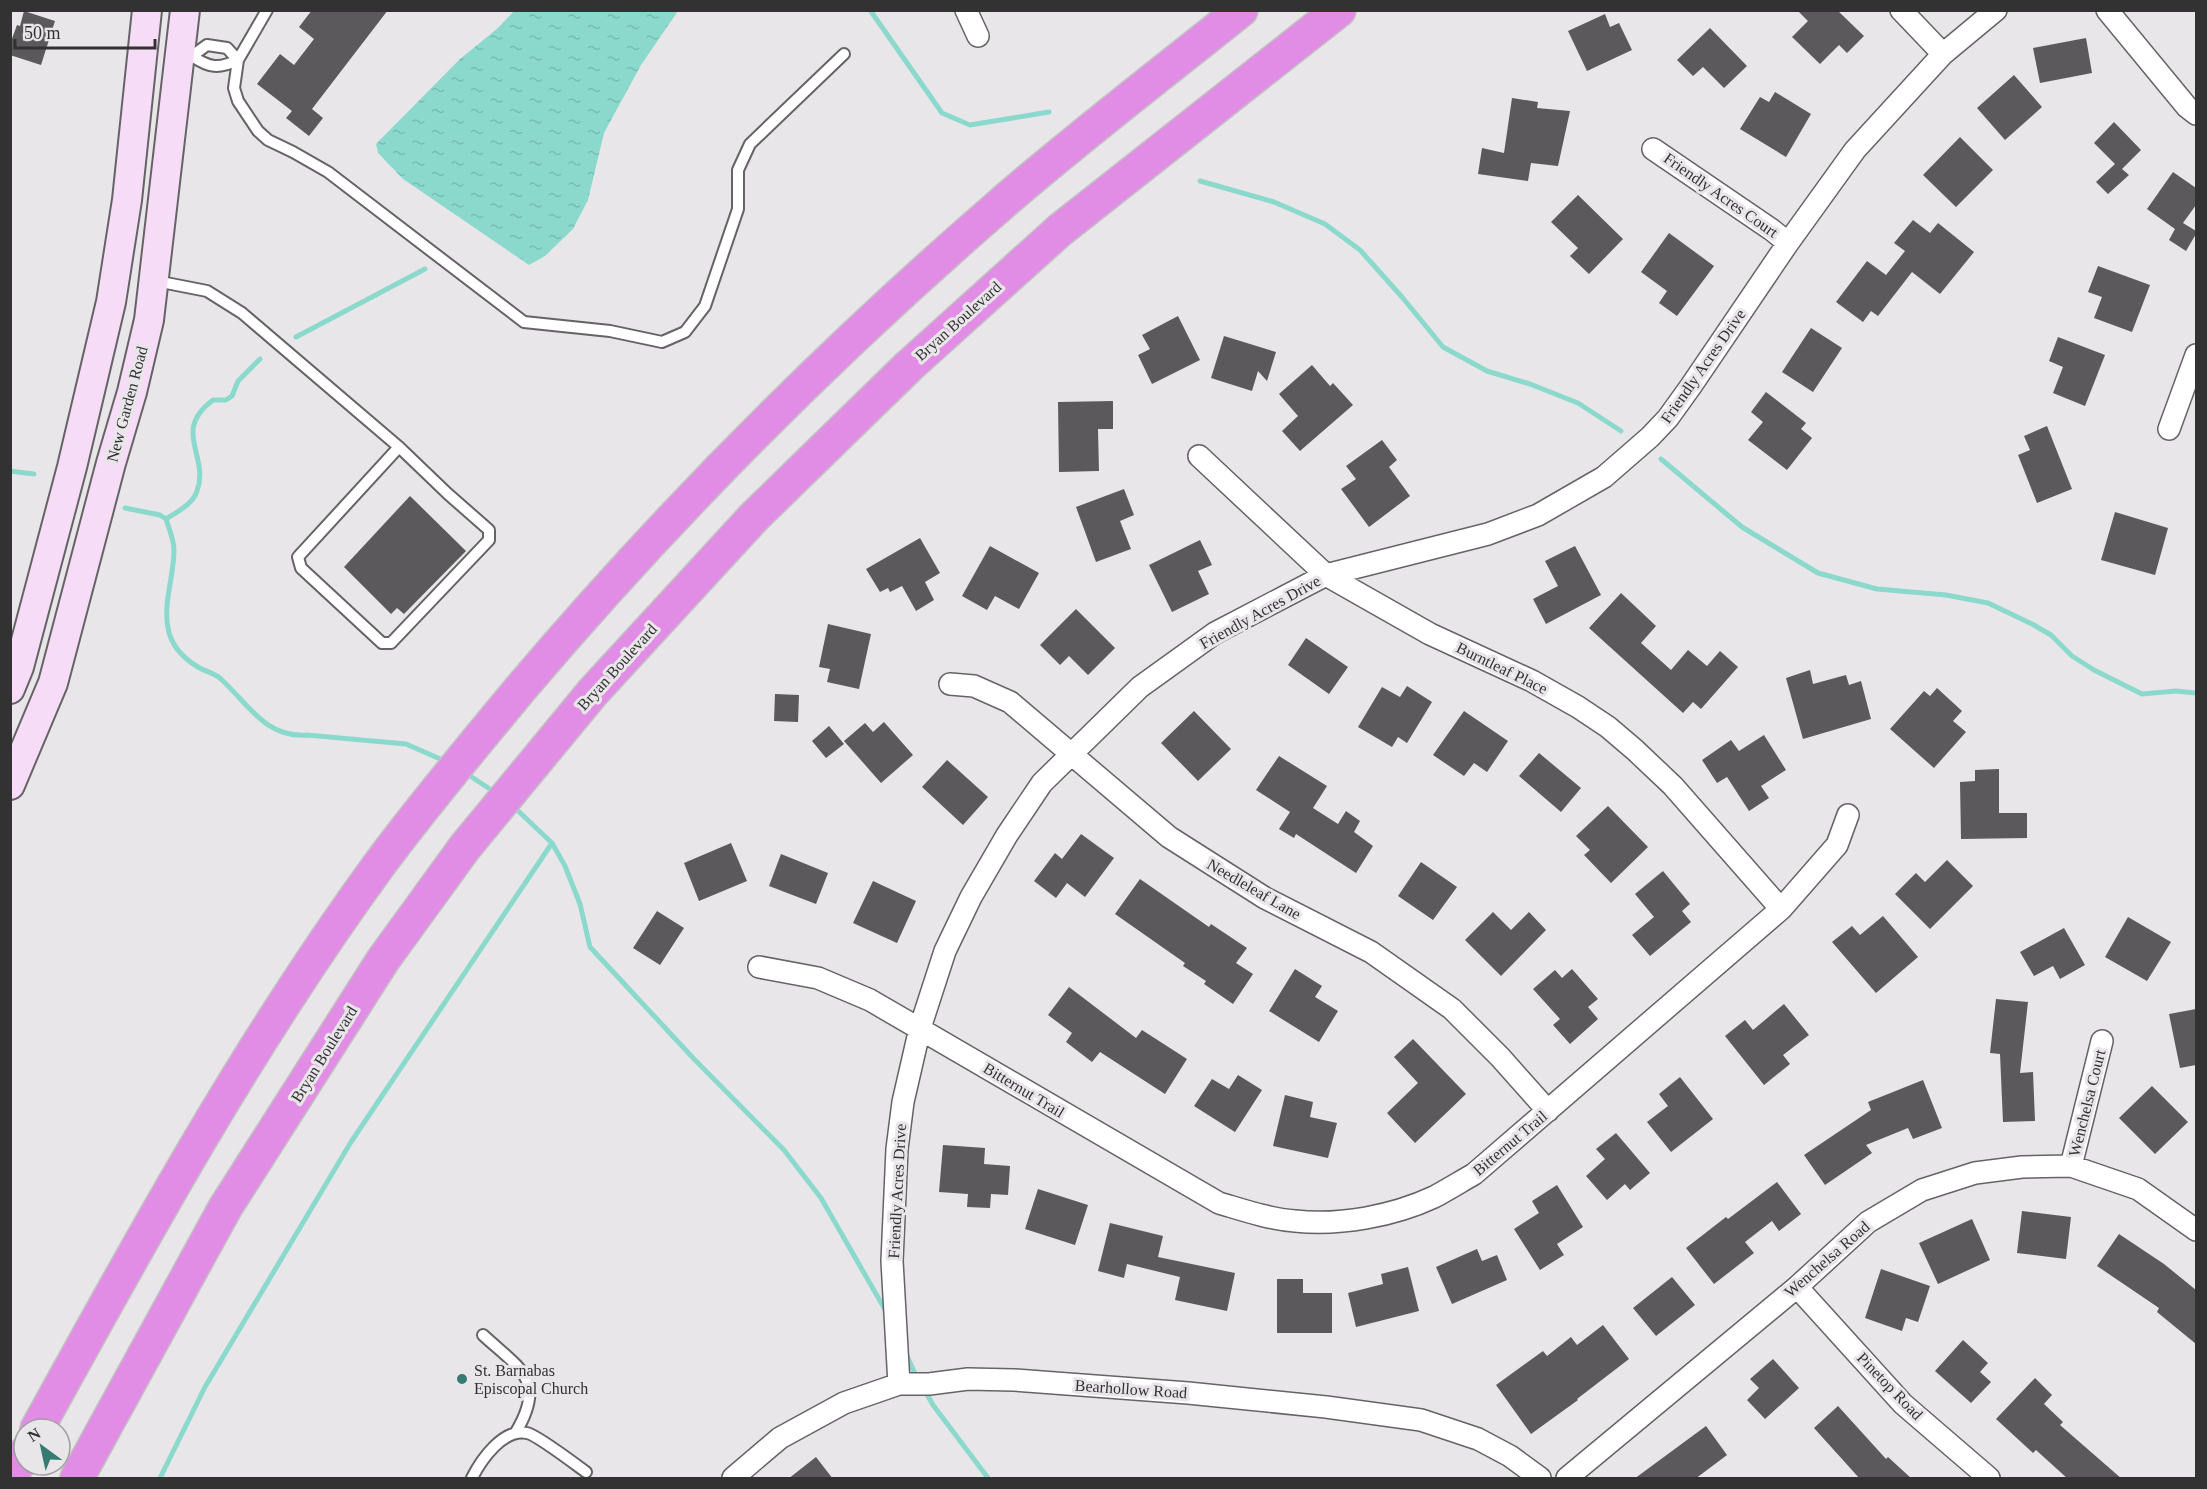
<svg xmlns="http://www.w3.org/2000/svg" width="2207" height="1489" font-family="Georgia,serif">
<defs>
<pattern id="water-ripples" width="26" height="14" patternUnits="userSpaceOnUse" patternTransform="scale(1.5)"><rect width="26" height="14" fill="#8bd9cd"/><path d="M2 4q2-2 4 0t4 0M15 11q2-2 4 0t4 0" fill="none" stroke="#78bbb0"/></pattern>
</defs>
<rect width="100%" height="100%" fill="#e9e6e9"/>
<path fill="url(#water-ripples)" d="M 514,11 L 678,11 L 641,65 L 604,133 L 588,200 L 573,229 L 545,256 L 529,265 L 403,179 L 378,153 L 376,144 L 460,59 L 498,28 Z"/>
<g fill="none" stroke-linecap="round" stroke-linejoin="round">
<path stroke="#8bd9cd" stroke-width="5" d="M 870,10 L 942,113 L 970,125 L 1049,112
M 1200,181 L 1274,202 L 1325,224 L 1360,250 L 1402,297 L 1443,347 L 1487,371 L 1530,384 L 1578,403 L 1621,431
M 296,337 L 425,269
M 1661,459 L 1742,527 L 1818,573 L 1877,589 L 1946,595 L 1988,603 L 2032,624 L 2051,635 L 2072,656 L 2094,670 L 2142,694 L 2176,691 L 2196,693
M 10,471 L 34,474
M 125,508 L 160,515 L 166,519 C 169,529 174,540 174,550 C 174,576 163,603 168,628 C 171,646 183,658 198,667 C 206,672 216,673 222,680 C 249,705 266,738 307,735 L 406,744 L 445,761
M 166,519 C 177,512 193,504 197,491 C 210,456 171,431 213,400 L 226,400 L 232,396 L 238,381 L 260,359
M 464,772 L 496,793
M 513,806 L 552,843 L 565,866 L 580,904 L 590,947 L 694,1059 L 784,1150 L 821,1198 L 887,1313
M 906,1354 L 917,1378
M 924,1389 L 933,1405 L 988,1478
M 160,1478 L 205,1387 L 351,1142 L 552,843"/>
</g>
<path fill="#5c595c" d="M 312,10 L 388,10 L 312,109 L 323,118 L 309,136 L 286,118 L 292,111 L 257,84 L 280,54 L 294,65 L 314,39 L 299,27 Z
M 1797,10 L 1837,10 L 1864,36 L 1847,53 L 1839,45 L 1820,64 L 1792,37 L 1808,21 Z
M 24,11 L 55,21 L 41,65 L 10,55 L 10,44 L 17,25 L 20,26 Z
M 1605,14 L 1610,27 L 1619,23 L 1632,50 L 1587,71 L 1568,31 Z
M 1710,28 L 1747,66 L 1724,88 L 1703,67 L 1693,76 L 1677,60 Z
M 2086,38 L 2092,73 L 2040,83 L 2033,48 Z
M 2014,75 L 2042,107 L 2005,140 L 1977,108 Z
M 1775,92 L 1811,114 L 1786,157 L 1740,129 L 1760,97 L 1769,102 Z
M 1512,98 L 1538,102 L 1537,108 L 1570,111 L 1558,166 L 1531,163 L 1528,181 L 1478,174 L 1482,148 L 1504,153 Z
M 2114,122 L 2141,150 L 2122,169 L 2129,175 L 2108,194 L 2096,182 L 2115,164 L 2094,143 Z
M 1960,137 L 1993,170 L 1956,207 L 1923,175 Z
M 2173,172 L 2196,188 L 2196,205 L 2183,223 L 2196,231 L 2196,234 L 2186,251 L 2169,240 L 2175,229 L 2147,209 Z
M 1578,195 L 1623,239 L 1589,274 L 1570,256 L 1578,248 L 1551,222 Z
M 1913,220 L 1930,233 L 1938,223 L 1974,252 L 1940,294 L 1912,272 L 1878,316 L 1871,311 L 1863,322 L 1836,302 L 1867,261 L 1886,275 L 1905,251 L 1894,243 Z
M 1669,233 L 1714,266 L 1677,316 L 1659,303 L 1667,291 L 1641,272 Z
M 2098,266 L 2150,285 L 2132,332 L 2094,318 L 2102,297 L 2088,292 Z
M 1178,316 L 1200,360 L 1152,384 L 1138,355 L 1150,349 L 1142,335 Z
M 1811,328 L 1842,348 L 1813,392 L 1782,372 Z
M 1224,336 L 1276,352 L 1267,381 L 1258,371 L 1252,391 L 1211,378 Z
M 2058,337 L 2105,355 L 2085,406 L 2053,393 L 2063,367 L 2049,361 Z
M 1312,365 L 1330,386 L 1333,383 L 1353,405 L 1300,451 L 1282,431 L 1298,416 L 1279,394 Z
M 1766,392 L 1806,423 L 1801,429 L 1812,438 L 1787,470 L 1748,440 L 1763,422 L 1751,412 Z
M 1113,401 L 1113,429 L 1098,429 L 1099,471 L 1059,472 L 1058,402 Z
M 2047,426 L 2072,489 L 2037,503 L 2018,455 L 2030,450 L 2024,436 Z
M 1382,440 L 1397,460 L 1389,467 L 1410,496 L 1369,527 L 1341,489 L 1356,479 L 1346,466 Z
M 1124,489 L 1134,515 L 1120,521 L 1131,549 L 1096,562 L 1076,507 Z
M 410,496 L 466,551 L 404,614 L 397,608 L 391,614 L 344,567 Z
M 2115,512 L 2168,528 L 2155,575 L 2101,560 Z
M 920,538 L 940,573 L 925,582 L 934,600 L 916,611 L 902,586 L 890,592 L 888,588 L 880,592 L 866,569 Z
M 1200,540 L 1212,565 L 1198,571 L 1209,594 L 1172,612 L 1149,565 Z
M 990,546 L 1039,573 L 1019,609 L 995,596 L 987,610 L 962,596 Z
M 1575,546 L 1601,595 L 1546,624 L 1533,599 L 1558,586 L 1545,561 Z
M 1621,593 L 1656,626 L 1641,643 L 1671,670 L 1688,650 L 1707,666 L 1720,651 L 1738,667 L 1701,709 L 1693,702 L 1683,713 L 1589,628 Z
M 1076,609 L 1115,648 L 1088,675 L 1069,656 L 1060,665 L 1040,645 Z
M 828,624 L 871,634 L 859,689 L 827,682 L 830,669 L 819,667 Z
M 1306,638 L 1348,667 L 1329,694 L 1288,665 Z
M 1810,670 L 1813,684 L 1846,675 L 1849,685 L 1861,681 L 1871,719 L 1803,739 L 1786,678 Z
M 1407,686 L 1432,702 L 1407,743 L 1398,737 L 1392,747 L 1358,727 L 1382,687 L 1400,697 Z
M 1937,688 L 1962,711 L 1953,721 L 1966,732 L 1934,768 L 1890,729 L 1924,691 L 1930,696 Z
M 775,694 L 799,695 L 798,722 L 774,721 Z
M 1194,711 L 1231,749 L 1198,781 L 1161,743 Z
M 1464,711 L 1508,741 L 1487,772 L 1474,763 L 1464,776 L 1433,755 Z
M 884,722 L 913,755 L 881,783 L 844,741 L 865,723 L 873,732 Z
M 829,726 L 844,744 L 826,758 L 812,741 Z
M 1764,735 L 1786,770 L 1761,786 L 1769,798 L 1749,811 L 1727,777 L 1717,783 L 1702,760 L 1731,740 L 1739,751 Z
M 1539,753 L 1581,788 L 1561,812 L 1519,776 Z
M 1279,756 L 1327,786 L 1313,808 L 1338,824 L 1346,811 L 1360,821 L 1354,832 L 1373,846 L 1356,873 L 1296,834 L 1294,838 L 1279,829 L 1290,812 L 1256,790 Z
M 947,760 L 988,797 L 963,825 L 922,787 Z
M 1999,769 L 1999,813 L 2027,813 L 2027,838 L 1961,839 L 1960,782 L 1975,781 L 1975,770 Z
M 1608,806 L 1648,847 L 1611,883 L 1584,855 L 1590,850 L 1576,836 Z
M 1081,834 L 1114,858 L 1085,897 L 1067,883 L 1056,898 L 1034,881 L 1055,853 L 1062,859 Z
M 731,843 L 747,881 L 699,901 L 684,863 Z
M 781,854 L 828,873 L 816,904 L 769,886 Z
M 1947,860 L 1973,886 L 1930,929 L 1895,894 L 1916,873 L 1925,882 Z
M 1421,862 L 1457,887 L 1433,920 L 1398,896 Z
M 1663,871 L 1690,904 L 1682,911 L 1691,922 L 1650,956 L 1632,935 L 1654,917 L 1635,894 Z
M 1140,879 L 1209,927 L 1211,924 L 1247,948 L 1236,963 L 1253,974 L 1233,1004 L 1204,984 L 1206,981 L 1183,966 L 1185,963 L 1115,914 Z
M 873,881 L 916,901 L 897,943 L 853,923 Z
M 657,911 L 684,928 L 660,965 L 633,948 Z
M 1493,912 L 1511,930 L 1529,912 L 1546,930 L 1501,976 L 1465,940 Z
M 1883,916 L 1918,957 L 1876,993 L 1832,942 L 1852,926 L 1860,935 Z
M 2128,917 L 2171,942 L 2147,981 L 2105,957 Z
M 2064,928 L 2085,965 L 2060,979 L 2053,966 L 2034,976 L 2020,952 Z
M 1295,969 L 1322,986 L 1315,997 L 1338,1011 L 1319,1042 L 1269,1011 Z
M 1572,969 L 1598,999 L 1588,1007 L 1598,1019 L 1570,1044 L 1553,1025 L 1560,1019 L 1533,989 L 1555,970 L 1562,978 Z
M 1069,987 L 1136,1038 L 1142,1030 L 1187,1059 L 1165,1094 L 1100,1052 L 1092,1062 L 1066,1042 L 1072,1033 L 1048,1015 Z
M 1996,999 L 2028,1002 L 2020,1073 L 2033,1072 L 2035,1121 L 2003,1122 L 2000,1054 L 1990,1053 Z
M 1784,1004 L 1809,1035 L 1783,1055 L 1790,1064 L 1764,1085 L 1725,1036 L 1745,1020 L 1753,1030 Z
M 2196,1009 L 2196,1065 L 2180,1068 L 2169,1014 Z
M 1413,1039 L 1466,1094 L 1415,1143 L 1387,1113 L 1418,1083 L 1394,1057 Z
M 1238,1075 L 1262,1090 L 1235,1132 L 1194,1106 L 1212,1079 L 1229,1089 Z
M 1680,1077 L 1713,1119 L 1671,1152 L 1647,1122 L 1668,1106 L 1659,1094 Z
M 1923,1080 L 1942,1128 L 1913,1139 L 1908,1128 L 1866,1145 L 1872,1153 L 1825,1185 L 1804,1155 L 1871,1110 L 1868,1102 Z
M 2152,1086 L 2188,1122 L 2155,1154 L 2119,1118 Z
M 1285,1095 L 1313,1102 L 1310,1117 L 1337,1123 L 1328,1158 L 1273,1146 Z
M 1616,1133 L 1650,1173 L 1630,1190 L 1625,1184 L 1607,1200 L 1586,1176 L 1605,1159 L 1596,1149 Z
M 943,1145 L 985,1148 L 984,1164 L 1010,1166 L 1008,1195 L 991,1194 L 990,1208 L 967,1207 L 968,1194 L 939,1192 Z
M 1777,1182 L 1801,1214 L 1779,1231 L 1772,1221 L 1745,1242 L 1754,1253 L 1714,1284 L 1686,1248 L 1726,1217 L 1728,1219 Z
M 1557,1185 L 1583,1227 L 1557,1244 L 1564,1255 L 1540,1270 L 1514,1229 L 1539,1213 L 1532,1201 Z
M 1038,1189 L 1088,1205 L 1075,1245 L 1025,1229 Z
M 2022,1211 L 2071,1217 L 2066,1259 L 2017,1253 Z
M 1972,1219 L 1990,1260 L 1938,1284 L 1919,1243 Z
M 1110,1223 L 1163,1236 L 1158,1257 L 1235,1273 L 1227,1311 L 1175,1300 L 1180,1277 L 1127,1264 L 1124,1278 L 1098,1271 Z
M 2119,1234 L 2164,1264 L 2196,1290 L 2196,1344 L 2157,1312 L 2159,1308 L 2097,1266 Z
M 1477,1249 L 1482,1261 L 1497,1255 L 1507,1280 L 1452,1304 L 1436,1267 Z
M 1408,1267 L 1419,1311 L 1356,1327 L 1348,1293 L 1383,1284 L 1381,1274 Z
M 1881,1269 L 1930,1286 L 1918,1322 L 1906,1318 L 1902,1331 L 1865,1318 Z
M 1672,1277 L 1695,1305 L 1656,1336 L 1633,1308 Z
M 1277,1279 L 1303,1279 L 1303,1293 L 1332,1293 L 1332,1333 L 1277,1333 Z
M 1603,1325 L 1629,1359 L 1577,1399 L 1578,1400 L 1531,1434 L 1496,1385 L 1543,1351 L 1547,1356 L 1571,1337 L 1577,1345 Z
M 1963,1340 L 1988,1363 L 1980,1372 L 1991,1382 L 1971,1403 L 1935,1371 Z
M 1773,1359 L 1799,1388 L 1765,1419 L 1747,1400 L 1759,1388 L 1750,1379 Z
M 2035,1378 L 2052,1395 L 2044,1404 L 2063,1422 L 2060,1425 L 2122,1479 L 2068,1479 L 2036,1450 L 2033,1453 L 1996,1419 Z
M 1838,1406 L 1886,1459 L 1888,1457 L 1912,1479 L 1860,1479 L 1814,1428 Z
M 1706,1426 L 1727,1455 L 1695,1479 L 1634,1479 Z
M 816,1457 L 833,1479 L 788,1479 Z"/>
<g fill="none" stroke-linecap="round" stroke-linejoin="round">
<defs>
<path id="service" d="M 267,10 L 238,60 L 234,88 L 238,101 L 258,131 L 268,140 L 293,152 L 328,172 L 524,322 L 610,331 L 662,342 L 685,332 L 705,306 L 738,209 L 738,170 L 750,144 L 844,54
M 183,57 L 192,56 L 207,45 L 227,48 L 238,60 C 219,69 209,68 192,56
M 156,281 L 207,291 L 242,313 L 399,447 L 448,494 L 489,530 L 489,540 L 391,643 L 382,643 L 301,568 L 298,557 L 399,447
M 483,1335 C 520,1369 547,1380 516,1432
M 472,1478 C 481,1460 503,1428 527,1433 C 537,1435 575,1464 586,1472"/>
<path id="minor" d="M 966,10 L 978,36
M 1901,10 L 1943,54
M 2107,10 L 2187,107 L 2196,114
M 1653,149 L 1772,230 L 1788,243
M 2169,429 L 2196,355
M 1199,456 L 1326,575 L 1430,634 L 1532,681 L 1578,707 L 1608,727 L 1635,750 L 1673,786 L 1781,909
M 950,684 L 974,686 L 1010,702 L 1169,837 L 1265,898 L 1371,952 L 1452,1009 L 1500,1057 L 1548,1111
M 759,967 L 818,978 L 870,1000 L 1219,1203 C 1243,1210 1269,1219 1295,1221 C 1340,1226 1393,1216 1434,1197 C 1447,1190 1460,1182 1474,1174 L 1781,909 L 1837,845 L 1848,815
M 2071,1166 L 2102,1041
M 1797,1287 L 1903,1404 L 1989,1478
M 899,1384 L 892,1261 L 897,1149 L 903,1102 L 920,1028 L 945,951 L 971,897 L 1007,835 L 1042,783 L 1140,687 L 1215,633 L 1326,575 L 1488,534 L 1538,515 L 1604,477 L 1650,437 L 1668,418 L 1691,386 L 1788,243 L 1855,150 L 1943,54 L 1996,10
M 733,1478 L 780,1438 L 844,1403 L 899,1384 L 929,1384 L 968,1379 L 1014,1380 L 1188,1393 L 1326,1407 L 1421,1420 L 1478,1439 L 1510,1456 L 1540,1478
M 1567,1478 L 1797,1287 L 1868,1222 L 1922,1190 L 1975,1173 L 2022,1167 L 2071,1166 L 2138,1189 L 2196,1230"/>
<path id="secondary" d="M 10,689 L 19,667 L 72,467 L 111,302 L 127,200 L 147,10
M 10,785 L 53,683 L 111,463 L 132,392 L 149,320 L 185,10"/>
<path id="motorway" d="M 37,1429 C 143,1236 249,1043 379,865 C 424,804 473,746 521,688 C 667,516 828,354 999,206 C 1077,138 1160,75 1241,10
M 10,1478 L 24,1454
M 77,1478 L 225,1208 L 383,960 L 465,847 L 593,692 L 753,518 L 909,366 L 1060,230 L 1339,10"/>
</defs>
<use href="#service" stroke="#666366" stroke-width="14"/>
<use href="#minor" stroke="#666366" stroke-width="24"/>
<use href="#secondary" stroke="#666366" stroke-width="32"/>
<use href="#motorway" stroke="#c2c2c2" stroke-width="36"/>
<use href="#service" stroke="#fff" stroke-width="10"/>
<use href="#minor" stroke="#fff" stroke-width="21"/>
<use href="#secondary" stroke="#f6dcf7" stroke-width="28"/>
<use href="#motorway" stroke="#e18ce5" stroke-width="33"/>
</g>
<circle fill="#357b72" stroke="#e9e6e9" stroke-width="2" cx="462" cy="1379" r="6"/>
<g text-anchor="middle" dominant-baseline="central" stroke-width="6" stroke-linejoin="round" paint-order="stroke">
<g font-size="16" fill="#333233" stroke="#e9e6e9">
<text transform="translate(1721 195) rotate(35)">Friendly Acres Court</text>
<text transform="translate(958 321) rotate(-42)">Bryan Boulevard</text>
<text transform="translate(1703 366) rotate(-55)">Friendly Acres Drive</text>
<text transform="translate(127 404) rotate(-75)">New Garden Road</text>
<text transform="translate(1260 612) rotate(-29)">Friendly Acres Drive</text>
<text transform="translate(617 667) rotate(-48)">Bryan Boulevard</text>
<text transform="translate(1502 668) rotate(26)">Burntleaf Place</text>
<text transform="translate(1254 889) rotate(30)">Needleleaf Lane</text>
<text transform="translate(324 1054) rotate(-58)">Bryan Boulevard</text>
<text transform="translate(1024 1090) rotate(31)">Bitternut Trail</text>
<text transform="translate(2087 1103) rotate(-76)">Wenchelsa Court</text>
<text transform="translate(1510 1143) rotate(-40)">Bitternut Trail</text>
<text transform="translate(897 1191) rotate(-87)">Friendly Acres Drive</text>
<text transform="translate(1827 1259) rotate(-41)">Wenchelsa Road</text>
<text transform="translate(1890 1386) rotate(46)">Pinetop Road</text>
<text transform="translate(1131 1389) rotate(4)">Bearhollow Road</text>
</g>
<g font-size="16" fill="#333233" stroke="#e9e6e9" text-anchor="start">
<text x="474" y="1370">St. Barnabas<tspan x="474" dy="18">Episcopal Church</tspan></text>
</g>
</g>
<rect width="2207" height="1489" fill="none" stroke="#333233" stroke-width="24"/>
<g transform="translate(42 1447) rotate(327)"><circle r="28" fill="#e9e6e9" stroke="#a09ea0" stroke-width="1.5"/>
<path d="M0-4.5L10 22L0 15L-10 22Z" fill="#357b72"/>
<text y="-9" font-size="16" font-weight="bold" text-anchor="middle" fill="#333233">N</text>
</g>
<path d="M15 39v9h140v-9" fill="none" stroke="#333233" stroke-width="3"/>
<text x="24" y="39" font-size="18" fill="#333233" stroke="#e9e6e9" stroke-width="4.5" paint-order="stroke">50 m</text>
</svg>
